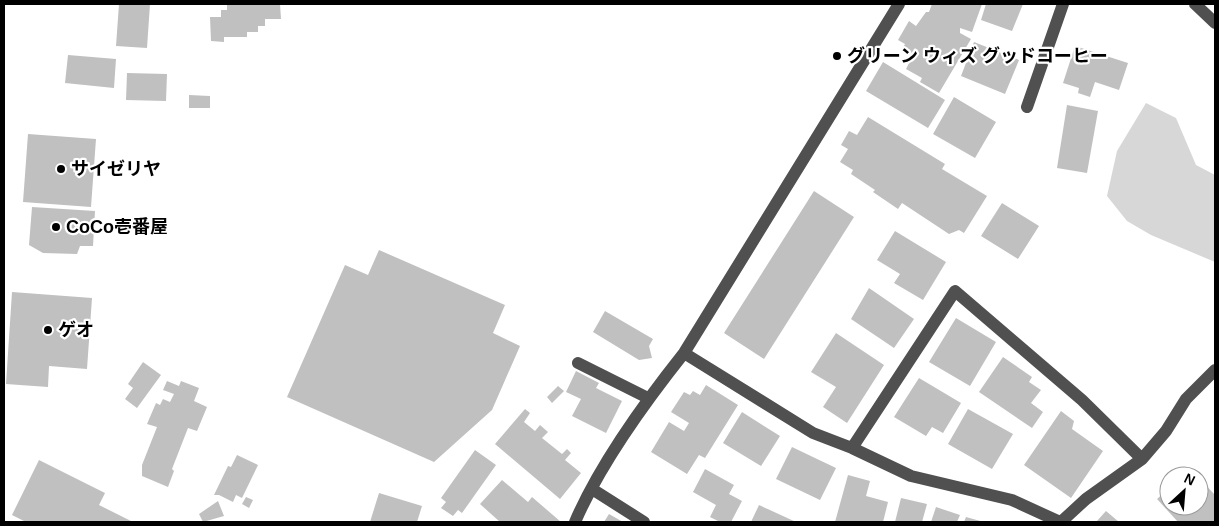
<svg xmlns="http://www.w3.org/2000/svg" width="1219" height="526" font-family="Arial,'Noto Sans JP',sans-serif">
<rect width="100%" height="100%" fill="#fff"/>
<path fill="#d7d7d7" d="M 1146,103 L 1176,118 L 1196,165 L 1215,175 L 1215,262 L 1151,235 L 1127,221 L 1107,196 L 1117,151 Z"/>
<path fill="#c0c0c0" d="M 119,4 L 150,4 L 147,48 L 116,46 Z
M 227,4 L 280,4 L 281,19 L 265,19 L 265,26 L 258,26 L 258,32 L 247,32 L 247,37 L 224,37 L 224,42 L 211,41 L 210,17 L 221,17 L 221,10 L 227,10 Z
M 932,4 L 982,4 L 972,32 L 960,28 L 960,33 L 971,39 L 939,93 L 920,82 L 922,78 L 906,69 L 912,57 L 902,50 L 905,44 L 898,40 L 909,21 L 916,26 L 926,12 L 929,12 Z
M 986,4 L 1023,4 L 1012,31 L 981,20 Z
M 974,42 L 1019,60 L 1005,94 L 961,76 Z
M 1075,46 L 1128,63 L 1119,90 L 1095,82 L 1090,97 L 1078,93 L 1079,88 L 1063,83 Z
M 68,55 L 116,59 L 114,88 L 65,83 Z
M 883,62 L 945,100 L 928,128 L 866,91 Z
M 127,73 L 167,74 L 166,101 L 126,100 Z
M 189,95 L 210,96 L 210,108 L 189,108 Z
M 954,97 L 996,122 L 975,158 L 933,134 Z
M 1067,105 L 1098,111 L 1087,173 L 1057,168 Z
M 868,117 L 945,164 L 942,169 L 987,196 L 964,233 L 959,230 L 949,234 L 902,203 L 898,209 L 873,192 L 875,190 L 851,174 L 853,170 L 840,162 L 848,149 L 841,145 L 849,131 L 857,135 Z
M 28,134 L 96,139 L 91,207 L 23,202 Z
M 814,191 L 854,217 L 764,359 L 724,333 Z
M 1002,203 L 1039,226 L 1018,259 L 981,236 Z
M 32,207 L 95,211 L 93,246 L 80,246 L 77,254 L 43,253 L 29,245 Z
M 895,231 L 946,262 L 923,300 L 894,283 L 900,274 L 877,260 Z
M 379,250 L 505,305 L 493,333 L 520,346 L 492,410 L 434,462 L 287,397 L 345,265 L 368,275 Z
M 869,288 L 914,319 L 894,348 L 851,319 Z
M 12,292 L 92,298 L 87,369 L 49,366 L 48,387 L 6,384 Z
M 605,311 L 653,339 L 649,346 L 652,358 L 639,360 L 593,332 Z
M 956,318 L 996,342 L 970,386 L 929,362 Z
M 836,333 L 884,365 L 847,423 L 823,407 L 836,387 L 811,372 Z
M 1003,357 L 1032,377 L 1029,382 L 1041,390 L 1031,403 L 1043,412 L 1032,428 L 979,392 Z
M 143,362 L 161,375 L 137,408 L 125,399 L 133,388 L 128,384 Z
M 576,371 L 599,383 L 596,388 L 622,401 L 606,433 L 572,416 L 581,399 L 566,392 Z
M 919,378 L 961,403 L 943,433 L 932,427 L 926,436 L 894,417 Z
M 167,381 L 179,386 L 181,381 L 199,388 L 194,401 L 207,407 L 197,431 L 188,428 L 172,469 L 174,471 L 168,487 L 142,476 L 142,465 L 157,427 L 147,424 L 156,403 L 160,405 L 163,399 L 170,402 L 174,394 L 163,390 Z
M 706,385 L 738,405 L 705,458 L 699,455 L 687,474 L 651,452 L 669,422 L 684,431 L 689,423 L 671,412 L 684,392 L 690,395 L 693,391 L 700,395 Z
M 558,386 L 564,391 L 552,403 L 547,397 Z
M 525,409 L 530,413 L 524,422 L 535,431 L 540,425 L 548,432 L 542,438 L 562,454 L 567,449 L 571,453 L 565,460 L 581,473 L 560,499 L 495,444 Z
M 968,409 L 1013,434 L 992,469 L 948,444 Z
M 1061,411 L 1074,421 L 1072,429 L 1103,451 L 1071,498 L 1024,465 Z
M 742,412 L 780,436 L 761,466 L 723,443 Z
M 792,447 L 836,468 L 820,500 L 776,479 Z
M 475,450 L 496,465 L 462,513 L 458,510 L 453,516 L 441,508 L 446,502 L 441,498 Z
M 237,455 L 258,465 L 242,498 L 236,495 L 233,502 L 219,495 L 214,495 L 228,466 L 231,467 Z
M 39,460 L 105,493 L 99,505 L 133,522 L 26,522 L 12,515 Z
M 1190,468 L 1198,476 L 1182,476 Z
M 705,469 L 734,485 L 729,494 L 742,501 L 731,522 L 720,522 L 710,517 L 716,505 L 693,492 Z
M 848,475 L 870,481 L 866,496 L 888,502 L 883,522 L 835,522 Z
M 1199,478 L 1215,495 L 1215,522 L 1178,522 L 1157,499 L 1169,488 L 1169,506 L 1199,506 Z
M 502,480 L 528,502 L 532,497 L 561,522 L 500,522 L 480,504 Z
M 379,493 L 422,506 L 417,522 L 370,522 Z
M 246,497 L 253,500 L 249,508 L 242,504 Z
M 901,498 L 927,504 L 922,522 L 895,522 Z
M 218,501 L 224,516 L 203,522 L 199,514 Z
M 759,505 L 796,522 L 751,522 Z
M 936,507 L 960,515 L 957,522 L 931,522 Z
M 1106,511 L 1119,522 L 1096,522 Z
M 609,514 L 623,522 L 604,522 Z
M 966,517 L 984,522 L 964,522 Z"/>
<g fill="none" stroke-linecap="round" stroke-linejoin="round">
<path stroke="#505050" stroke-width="12" d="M 1195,4 L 1215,23
M 1027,107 L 1063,4
M 684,353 L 813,433 L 852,448 L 911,476 L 1012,500 L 1060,522
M 578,363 L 648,398
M 852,448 L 955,291 L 1082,400 L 1142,459
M 592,489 L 644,522
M 575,522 C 600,464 645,402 684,353 L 899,4
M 1061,522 L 1086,499 L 1142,459 L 1166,431 L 1186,399 L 1215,370"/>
</g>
<g fill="#000" stroke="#fff" stroke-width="2">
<circle cx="837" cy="56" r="5"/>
<circle cx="61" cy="169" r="5"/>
<circle cx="56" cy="227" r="5"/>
<circle cx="48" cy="330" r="5"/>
</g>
<g text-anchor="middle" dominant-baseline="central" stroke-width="4.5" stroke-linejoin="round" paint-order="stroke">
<g font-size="18" font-weight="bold" fill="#000" stroke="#fff" text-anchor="start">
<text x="847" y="56">グリーン ウィズ グッドコーヒー</text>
<text x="71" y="169">サイゼリヤ</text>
<text x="66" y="227">CoCo壱番屋</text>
<text x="58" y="330">ゲオ</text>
</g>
</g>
<rect width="1219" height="526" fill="none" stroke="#000000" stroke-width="10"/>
<g transform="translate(1184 491) rotate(26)"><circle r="24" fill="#ffffff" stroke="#999999"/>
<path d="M0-4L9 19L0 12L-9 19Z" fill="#000000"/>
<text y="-8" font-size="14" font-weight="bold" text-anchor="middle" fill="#000000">N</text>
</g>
</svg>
